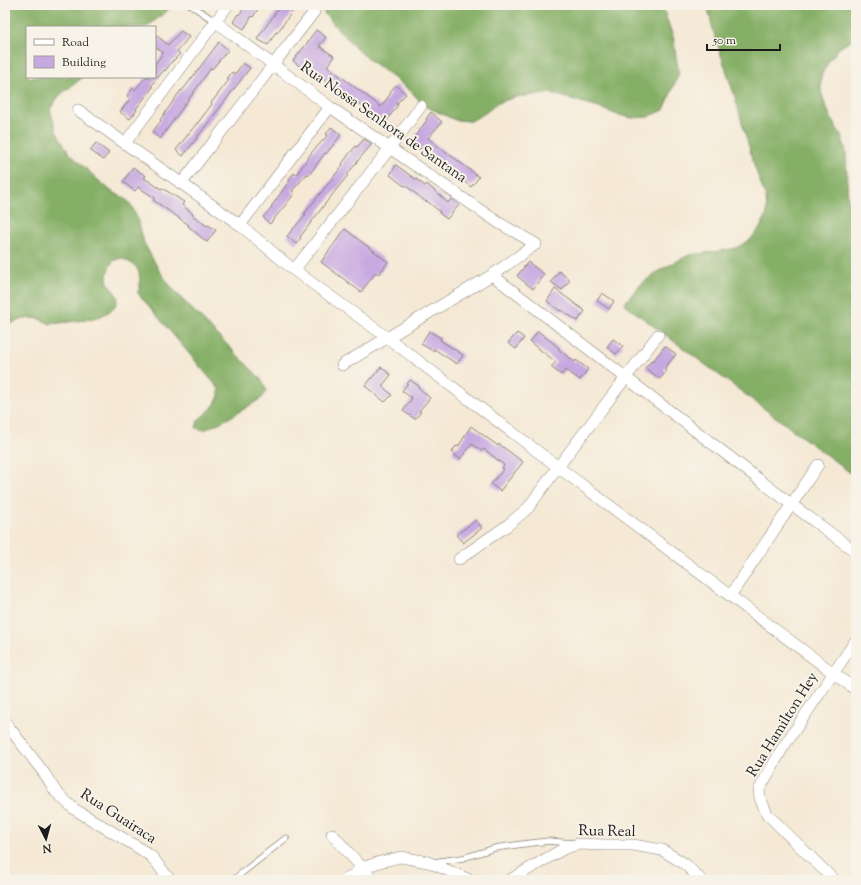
<svg xmlns="http://www.w3.org/2000/svg" width="861" height="885" font-family="'Sorts Mill Goudy',serif">
<rect width="100%" height="100%" fill="#f7f3e8"/>
<filter id="ink" filterUnits="userSpaceOnUse"><feTurbulence type="fractalNoise" baseFrequency=".025" numOctaves="2"/><feDisplacementMap in="SourceGraphic" scale="8" xChannelSelector="R" yChannelSelector="G"/><feConvolveMatrix kernelMatrix="1 2 1 2 8 2 1 2 1" color-interpolation-filters="sRGB"/></filter>
<filter id="wash" filterUnits="userSpaceOnUse"><feTurbulence type="fractalNoise" baseFrequency=".012" numOctaves="4" result="noise"/><feDisplacementMap in="SourceGraphic" scale="16" xChannelSelector="R" yChannelSelector="G"/><feGaussianBlur stdDeviation="0.9" result="paint"/><feColorMatrix in="noise" values="0 0 0 0 0 0 0 0 0 0 0 0 0 0 0 0 0 1.4 0 .05"/><feComposite in="paint" operator="in"/></filter>
<g filter="url(#wash)">
<rect width="100%" height="100%" fill="#f5e9d5"/>
<path fill="#85af66" stroke="#506641" d="M 5,5 L 173,5 L 167,11 L 147,27 L 27,27 L 27,77 L 83,77 L 59,96 L 50,109 L 56,131 L 69,153 L 98,180 L 111,191 L 126,199 L 131,205 L 138,220 L 144,243 L 160,272 L 169,284 L 180,297 L 262,380 L 266,390 L 263,397 L 249,406 L 227,419 L 204,430 L 196,428 L 198,420 L 210,410 L 215,404 L 219,396 L 219,389 L 137,292 L 139,291 C 140,284 141,273 136,267 C 134,264 125,260 121,258 L 113,261 L 109,268 L 107,275 L 108,283 L 118,297 L 116,305 L 110,311 L 101,316 L 85,320 L 51,324 L 40,319 L 32,318 L 24,319 L 5,325 Z
M 320,5 L 662,5 L 674,40 L 676,57 L 679,73 L 664,110 L 648,117 L 632,118 L 615,114 L 599,107 L 550,93 L 515,97 L 498,103 L 485,113 L 471,121 L 455,120 L 423,105 L 412,92 L 385,71 L 372,62 L 359,51 L 336,27 L 325,14 Z
M 708,5 L 856,5 L 856,38 L 839,48 L 829,61 L 821,76 L 821,92 L 826,107 L 833,122 L 841,135 L 846,151 L 848,204 L 856,231 L 856,477 L 624,304 L 637,288 L 649,278 L 662,269 L 689,255 L 721,251 L 736,248 L 750,240 L 760,228 L 767,214 L 766,198 L 755,168 L 734,94 L 713,30 L 709,13 Z"/>
<g id="blocks">
<path fill="#c7a9e1" d="M 246,5 L 252,5 L 258,9 L 253,17 L 252,16 L 244,29 L 233,22 L 238,14 L 239,15 Z
M 281,5 L 297,5 L 277,33 L 276,32 L 268,45 L 257,39 Z
M 316,30 L 326,37 L 319,46 L 334,56 L 327,66 L 381,107 L 391,93 L 390,92 L 396,85 L 406,94 L 396,104 L 398,105 L 384,124 L 354,100 L 353,101 L 330,83 L 330,84 L 323,79 L 324,78 L 305,63 L 302,68 L 293,61 L 311,38 L 310,38 Z
M 181,31 L 189,37 L 177,51 L 180,54 L 173,61 L 173,60 L 165,71 L 164,70 L 151,86 L 153,87 L 136,109 L 137,110 L 130,119 L 120,112 L 130,99 L 127,96 L 133,88 L 135,90 L 146,77 L 155,77 L 155,64 L 163,53 L 155,46 L 155,34 L 168,45 Z
M 219,42 L 228,50 L 212,69 L 211,68 L 160,139 L 152,132 L 161,121 L 160,120 L 181,90 L 182,91 Z
M 243,63 L 250,68 L 183,156 L 176,150 L 197,123 L 197,124 L 212,104 L 211,103 L 229,80 L 227,79 L 232,72 L 235,74 Z
M 431,112 L 442,122 L 428,138 L 449,155 L 450,155 L 461,163 L 479,177 L 471,187 L 437,160 L 436,162 L 420,148 L 419,150 L 410,143 L 427,120 L 426,119 Z
M 331,127 L 341,135 L 326,154 L 325,153 L 309,175 L 307,174 L 292,191 L 295,193 L 270,224 L 263,217 L 272,207 L 271,207 L 290,180 L 289,179 L 294,173 L 296,175 L 312,152 L 328,135 L 326,134 Z
M 364,139 L 372,144 L 360,158 L 347,175 L 348,175 L 328,200 L 300,237 L 301,238 L 296,244 L 287,236 L 306,214 L 304,214 L 343,165 L 342,164 L 349,154 L 356,146 L 357,147 Z
M 96,143 L 109,153 L 103,160 L 90,150 Z
M 396,165 L 415,179 L 415,178 L 425,186 L 427,184 L 448,203 L 451,199 L 459,205 L 447,219 L 439,213 L 440,212 L 427,201 L 426,202 L 405,185 L 404,186 L 390,175 Z
M 133,167 L 146,176 L 144,178 L 161,189 L 162,188 L 184,202 L 182,205 L 193,214 L 192,215 L 207,226 L 208,225 L 216,230 L 207,242 L 188,226 L 189,225 L 153,200 L 155,198 L 138,187 L 135,191 L 123,182 Z
M 345,229 L 388,262 L 379,274 L 376,272 L 361,292 L 321,262 Z
M 528,262 L 544,274 L 533,289 L 517,276 Z
M 559,271 L 570,280 L 562,290 L 551,282 Z
M 555,289 L 585,311 L 578,321 L 561,310 L 560,311 L 547,301 Z
M 602,293 L 614,301 L 609,309 L 597,301 Z
M 429,331 L 441,338 L 440,340 L 463,355 L 457,364 L 434,349 L 433,351 L 421,344 Z
M 538,331 L 559,348 L 558,349 L 575,362 L 576,360 L 588,369 L 580,380 L 566,370 L 561,375 L 551,367 L 556,362 L 530,342 Z
M 517,333 L 524,338 L 516,349 L 508,343 Z
M 613,339 L 623,346 L 616,354 L 607,347 Z
M 665,346 L 676,354 L 664,369 L 666,371 L 660,379 L 645,368 L 652,360 L 653,361 Z
M 381,367 L 391,375 L 382,386 L 392,395 L 385,402 L 365,386 Z
M 410,380 L 419,386 L 418,387 L 430,398 L 419,411 L 421,412 L 415,419 L 403,411 L 412,398 L 402,391 Z
M 471,426 L 498,446 L 499,444 L 523,462 L 500,491 L 491,484 L 504,469 L 502,468 L 504,465 L 484,449 L 482,451 L 472,444 L 460,459 L 452,452 L 456,446 L 458,447 Z
M 476,520 L 482,528 L 463,543 L 456,535 Z"/>
</g>
</g>
<g filter="url(#ink)">
<use href="#blocks" fill-opacity="0" stroke="#888278" stroke-width="1"/>
<g fill="none" stroke-linecap="round" stroke-linejoin="round">
<defs>
<path id="lane" d="M 191,5 L 216,22
M 433,862 L 463,858 L 495,848 L 523,844 L 549,841 L 572,843
M 233,880 L 286,838"/>
<path id="street" d="M 216,22 L 330,107 L 499,223 L 536,244 L 492,275 L 342,365
M 78,110 L 240,225 L 294,270 L 388,338 L 558,467 L 856,690
M 125,143 L 228,5
M 181,184 L 314,12
M 240,225 L 330,107
M 294,270 L 390,148 L 421,106
M 492,275 L 791,504 L 856,552
M 459,559 L 508,525 L 528,508 L 558,467 L 658,335
M 730,596 L 818,465
M 5,722 L 44,773 L 56,792 L 74,809 L 139,848 L 152,857 L 170,880
M 332,834 L 373,880
M 346,880 L 362,868 L 380,862 L 401,857 L 428,862 L 470,880
M 510,880 L 563,849 L 578,844 L 605,845 L 633,845 L 662,850 L 685,864 L 701,880
M 834,880 L 767,814 L 760,798 L 759,790 L 782,749 L 856,640"/>
</defs>
<use href="#lane" stroke="#888278" stroke-width="7"/>
<use href="#street" stroke="#888278" stroke-width="12"/>
<path stroke="#888278" stroke-width="1.5" stroke-dasharray="1 3" stroke-linecap="butt" d="M 856,178 L 855,189 L 856,199"/>
<use href="#lane" stroke="#fff" stroke-width="5.5"/>
<use href="#street" stroke="#fff" stroke-width="11"/>
</g>
</g>
<g text-anchor="middle" dominant-baseline="central" stroke-width="4" stroke-linejoin="round" paint-order="stroke">
<g font-size="15" fill="#1c1c1c" stroke="#f7f3e8">
<text transform="translate(383 123) rotate(35)">Rua Nossa Senhora de Santana</text>
<text transform="translate(783 725) rotate(-58)">Rua Hamilton Hey</text>
<text transform="translate(118 817) rotate(33)">Rua Guairaca</text>
<text transform="translate(607 832) rotate(1)">Rua Real</text>
</g>
</g>
<rect width="861" height="885" fill="none" stroke="#f7f3e8" stroke-width="20"/>
<rect x="26" y="26" width="130" height="52" fill="#f7f3e8" stroke="#9f9d96"/>
<rect x="34" y="39" width="20" height="6" fill="#ffffff" stroke="#9f9d96"/>
<text x="62" y="46" font-size="12" fill="#1c1c1c">Road</text>
<rect x="34" y="56" width="20" height="12" fill="#c7a9e1" stroke="#9f9d96"/>
<text x="62" y="66" font-size="12" fill="#1c1c1c">Building</text>
<g transform="translate(46 839) rotate(174)" stroke="#f7f3e8" stroke-width="3" paint-order="stroke">
<path d="M0-3L7 15L0 10L-7 15Z" fill="#1c1c1c"/>
<text y="-6" font-size="11" font-weight="bold" text-anchor="middle" fill="#1c1c1c">N</text>
</g>
<path d="M707 44v6h73v-6" fill="none" stroke="#1c1c1c" stroke-width="2"/>
<text x="713" y="44" font-size="12" fill="#1c1c1c" stroke="#f7f3e8" stroke-width="3" paint-order="stroke">50 m</text>
</svg>
